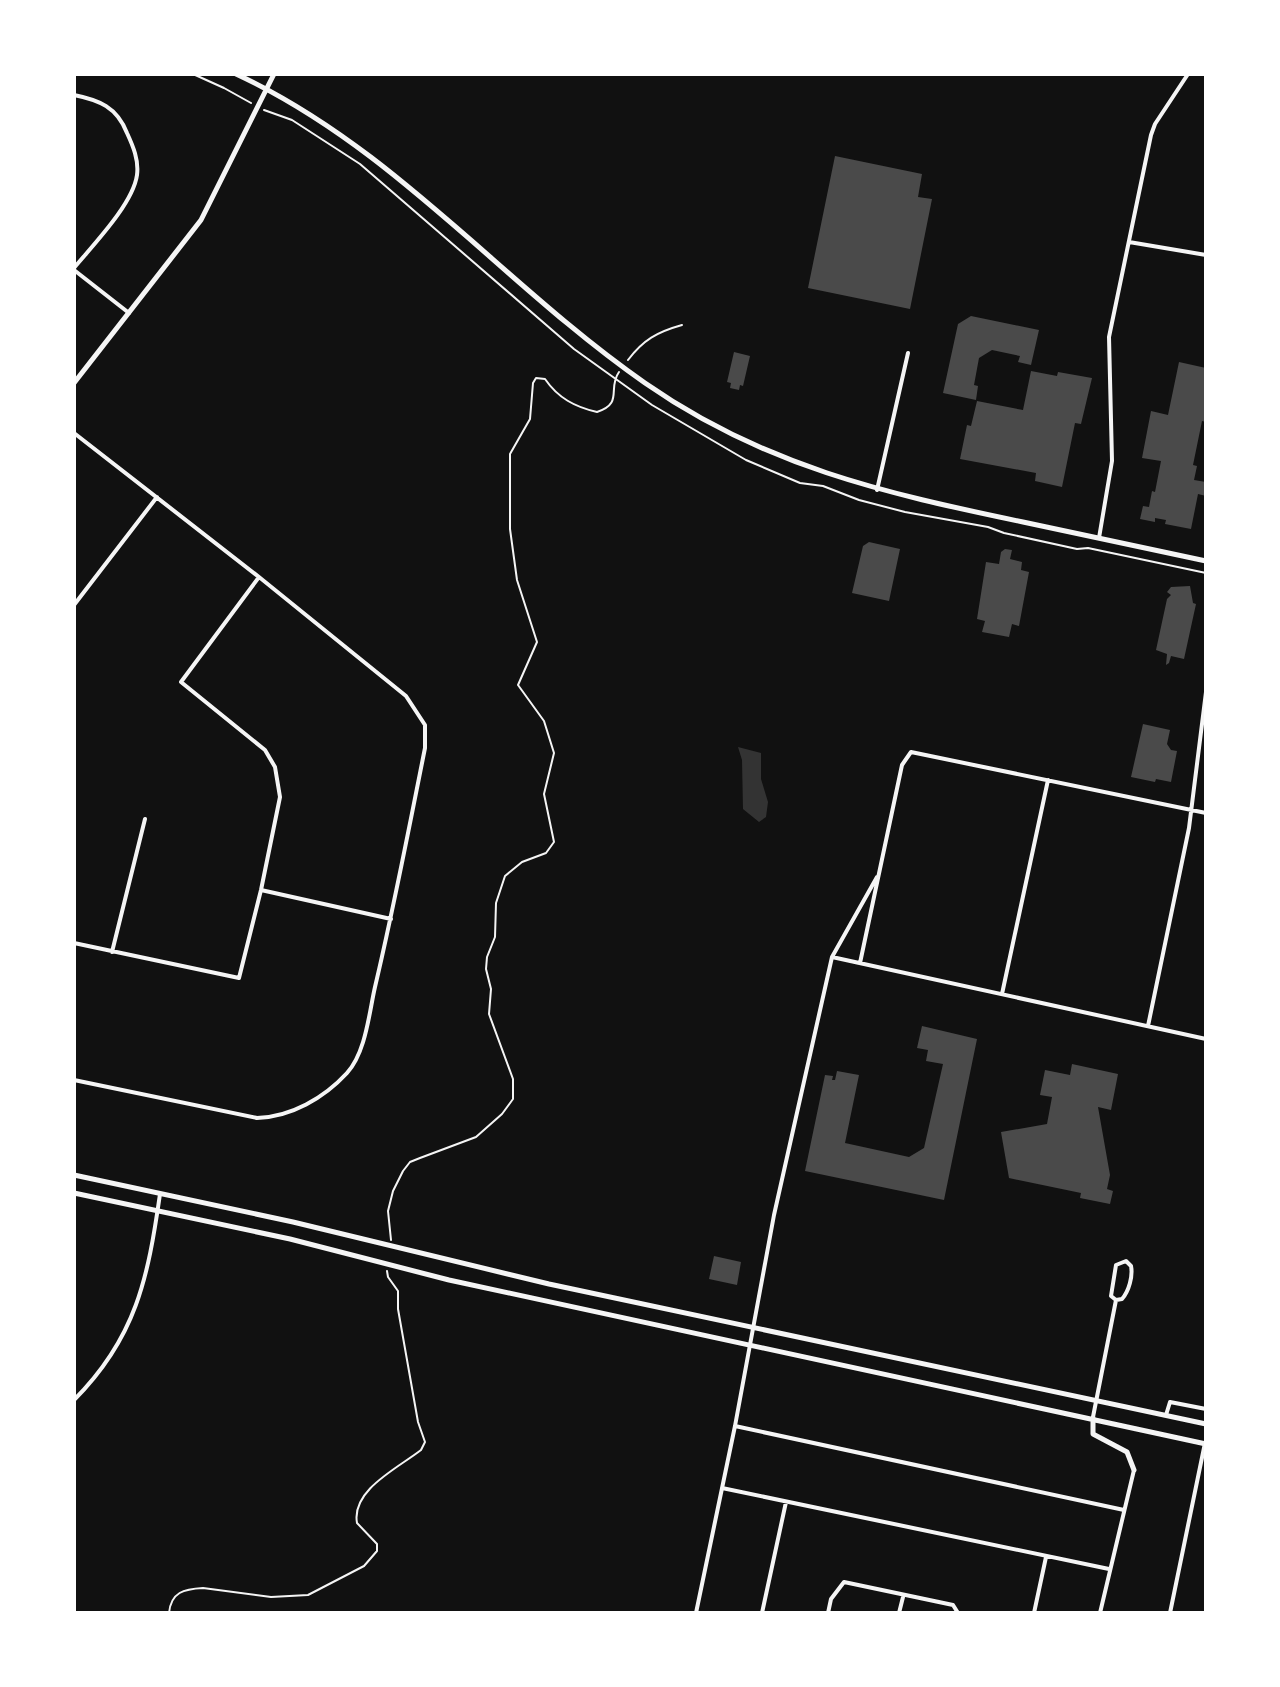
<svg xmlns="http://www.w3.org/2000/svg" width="1280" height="1687" font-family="'Space Grotesk',sans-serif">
<rect width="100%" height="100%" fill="#111"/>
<path fill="#333" d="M 738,747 L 761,753 L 761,779 L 768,802 L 766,817 L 759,822 L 743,809 L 742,760 Z"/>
<path fill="#4a4a4a" d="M 835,156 L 922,174 L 918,197 L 932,199 L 910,309 L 808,288 Z
M 971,316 L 1039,330 L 1031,365 L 1018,362 L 1020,356 L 992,350 L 979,358 L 974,385 L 978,386 L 976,400 L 943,393 L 958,324 Z
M 734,352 L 750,356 L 743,386 L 740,385 L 739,390 L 730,388 L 731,383 L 727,382 Z
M 1179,362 L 1206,368 L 1206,422 L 1202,421 L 1193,465 L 1197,466 L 1194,480 L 1206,482 L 1206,496 L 1198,494 L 1191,529 L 1165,524 L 1166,520 L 1155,518 L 1155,522 L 1140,519 L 1143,506 L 1149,507 L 1152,491 L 1155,492 L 1161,461 L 1142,458 L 1151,411 L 1168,415 Z
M 1031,371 L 1057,376 L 1058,372 L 1092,378 L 1081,424 L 1075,423 L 1062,487 L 1035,481 L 1036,473 L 960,459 L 967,425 L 971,426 L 977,401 L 1023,410 Z
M 869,542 L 900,549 L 889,601 L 852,593 L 863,546 Z
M 1005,549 L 1012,550 L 1010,559 L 1022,562 L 1021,570 L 1029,572 L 1019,626 L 1012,624 L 1009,637 L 982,632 L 985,621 L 977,619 L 986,562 L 999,564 L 1001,552 Z
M 1190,586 L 1193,603 L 1196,604 L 1184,659 L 1171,656 L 1169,663 L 1166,665 L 1167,654 L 1156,650 L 1167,599 L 1171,595 L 1167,592 L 1171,587 Z
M 1143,724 L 1170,730 L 1167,744 L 1171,750 L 1177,751 L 1171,782 L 1156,779 L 1155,782 L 1131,777 Z
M 922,1026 L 977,1039 L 944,1200 L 805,1171 L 825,1075 L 833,1076 L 832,1080 L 835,1080 L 837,1071 L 859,1075 L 845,1143 L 909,1157 L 924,1148 L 943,1064 L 926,1061 L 928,1050 L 917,1048 Z
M 1072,1064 L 1118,1074 L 1111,1110 L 1098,1107 L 1110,1175 L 1107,1189 L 1113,1191 L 1110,1204 L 1080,1198 L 1081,1193 L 1009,1178 L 1001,1132 L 1047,1124 L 1052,1097 L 1040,1095 L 1045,1070 L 1070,1075 Z
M 714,1256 L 741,1262 L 737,1285 L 709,1279 Z"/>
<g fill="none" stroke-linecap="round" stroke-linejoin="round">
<path stroke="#f5f5f5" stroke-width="2" d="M 193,74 L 224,88 L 251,103
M 264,110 L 292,120 L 360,164 L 574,349 L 652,405 L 746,460 L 800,483 L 823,486 L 859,500 L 905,512 L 988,527 L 1004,533 L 1077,549 L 1088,548 L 1206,573
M 628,360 C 643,340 657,332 682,325
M 391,1240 L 388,1211 L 393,1191 L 403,1171 L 410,1162 L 420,1158 L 476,1137 L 502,1114 L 513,1099 L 513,1079 L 489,1014 L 491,989 L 486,969 L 487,957 L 495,937 L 496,903 L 505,876 L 522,862 L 546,853 L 554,842 L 544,794 L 554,753 L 544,721 L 518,685 L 537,642 L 517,580 L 510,529 L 510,454 L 530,419 L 533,383 L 536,378 L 545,379 C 558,398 575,407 597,412 C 624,403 607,389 619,372
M 169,1613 C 171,1592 184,1589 203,1588 L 271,1597 L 308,1595 L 364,1566 L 377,1551 L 377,1544 L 357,1523 C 351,1490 398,1468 421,1450 L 425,1442 L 418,1422 L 398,1309 L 398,1291 L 388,1277 L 387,1271"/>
<path stroke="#f5f5f5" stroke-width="4" d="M 74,95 C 99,100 117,107 127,133 C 133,146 139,160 137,175 C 133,204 93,245 74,268
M 1129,242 L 1206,255
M 74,270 L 129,313
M 74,433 L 259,577 L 406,696 L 425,725 L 425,748 C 409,828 394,907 375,987 C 369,1013 366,1052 347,1073 C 324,1098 291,1117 257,1118 L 74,1080
M 877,490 L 908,353
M 1099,538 L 1112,461 L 1109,337 L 1151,135 L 1155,124 L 1188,74
M 74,605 L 157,497
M 261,890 L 391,919
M 74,943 L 239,978 L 261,890 L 280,797 L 275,767 L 265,750 L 181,682 L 259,577
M 112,952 L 145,819
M 832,957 L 1206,1039
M 860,963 L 902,765 L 911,752 L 1206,813
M 1002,994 L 1048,780
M 1148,1026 L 1189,828 L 1206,692
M 74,1400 C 136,1338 148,1278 160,1194
M 1166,1415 L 1170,1402 L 1206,1409
M 1093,1417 L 1116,1300 L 1111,1296 L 1116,1265 L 1126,1261 L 1131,1266 C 1133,1276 1129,1291 1122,1299 L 1116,1300
M 735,1426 L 1124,1510
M 722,1488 L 1109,1569
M 696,1613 L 735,1426 L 774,1215 L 832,957 L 877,877
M 762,1613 L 786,1502
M 828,1613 L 831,1599 L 844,1582 L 953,1605 L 958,1613
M 899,1613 L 903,1597
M 1034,1613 L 1046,1557
M 1100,1613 L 1134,1470
M 1170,1613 L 1205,1443"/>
<path stroke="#f5f5f5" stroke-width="5" d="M 236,74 C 395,148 504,285 645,383 C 764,466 884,493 1023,522 C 1084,535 1145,548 1206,561
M 74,383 L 201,220 L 274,74"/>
<path stroke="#f5f5f5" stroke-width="5" d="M 74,1175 L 293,1222 L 549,1284 L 1206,1424
M 74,1193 L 290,1239 L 449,1280 L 1206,1444
M 1093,1418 L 1093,1434 L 1127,1452 L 1134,1470"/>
</g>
<rect width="1280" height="1687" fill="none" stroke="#ffffff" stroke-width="152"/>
</svg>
